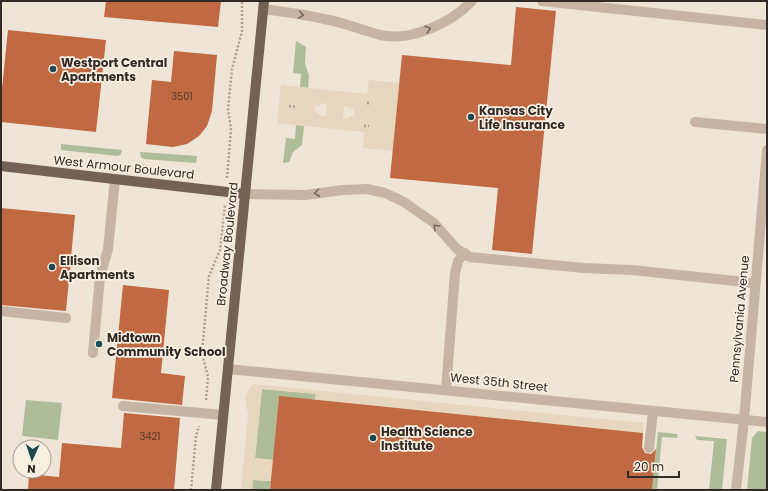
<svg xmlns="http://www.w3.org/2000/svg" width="768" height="491" font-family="Poppins,sans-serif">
<rect width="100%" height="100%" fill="#efe5d7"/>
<path fill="#aebd98" d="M 296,41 L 306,47 L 305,63 L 309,76 L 308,88 L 300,87 L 301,74 L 293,73 Z
M 296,125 L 304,126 L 302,145 L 293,152 L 289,162 L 283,163 L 286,138 L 295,139 Z
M 61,144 L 122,150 L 121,154 L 118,156 L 61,150 Z
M 140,152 L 197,156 L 196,163 L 144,159 L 141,157 Z
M 262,389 L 316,394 L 315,400 L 279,397 L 273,460 L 255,458 Z
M 26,400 L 62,403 L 58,440 L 22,436 Z
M 758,431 L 767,432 L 767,490 L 747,490 L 752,438 Z
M 658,432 L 677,434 L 678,436 L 677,438 L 662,437 L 657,490 L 652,490 Z
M 695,436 L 727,439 L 722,490 L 709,490 L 714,441 L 697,440 Z
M 253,480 L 271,481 L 270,490 L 252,490 Z"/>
<path fill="#e7d7be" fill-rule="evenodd" d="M 369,80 L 399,83 L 393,151 L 363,148 L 364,132 L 277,123 L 281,85 L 367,94 ZM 321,103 L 327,104 L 326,116 L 320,115 L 315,111 L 315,106 L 320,105 ZM 344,106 L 353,109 L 355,116 L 349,117 L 349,119 L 343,118 Z
M 253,384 L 644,423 L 643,433 L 315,400 L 316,394 L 262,389 L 255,458 L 273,460 L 271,481 L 253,480 L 252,490 L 241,490 L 248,415 L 245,396 Z"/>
<path fill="#c06943" d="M 106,1 L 221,1 L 218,27 L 104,17 Z
M 516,7 L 556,11 L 532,254 L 492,250 L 498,188 L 390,178 L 402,55 L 511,65 Z
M 8,30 L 106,40 L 96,132 L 1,122 L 1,98 Z
M 174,51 L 217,55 L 212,111 L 207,126 L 199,136 L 187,144 L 173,147 L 146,144 L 152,80 L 171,82 Z
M 1,208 L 75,215 L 66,311 L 1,305 Z
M 123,285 L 169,290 L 161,373 L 185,376 L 182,405 L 112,398 Z
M 279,396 L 643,433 L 642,447 L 645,453 L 651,454 L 656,449 L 652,490 L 270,490 Z
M 124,413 L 180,418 L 174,490 L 28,490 L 29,474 L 59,477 L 62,443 L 121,448 Z"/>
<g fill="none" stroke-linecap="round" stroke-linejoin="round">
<path stroke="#b2a08e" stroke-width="2.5" stroke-dasharray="2 2" stroke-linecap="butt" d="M 367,103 L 371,104
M 289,106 L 297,107
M 364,126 L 369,126
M 227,178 L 231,129 L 228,109 L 232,69 L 242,31 L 242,1
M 206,400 L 208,377 L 202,353 L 209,276 L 220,250 L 225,205
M 191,490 L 196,436 L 199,426"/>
<path stroke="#c6b5a4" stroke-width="10" d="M 542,1 L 767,25
M 263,9 C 283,12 304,14 324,19 C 343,22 361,30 380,35 C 411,42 451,23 472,1
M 695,122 L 767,129
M 245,194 L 305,195 L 343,190 L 367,189 L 385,193 L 404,202 L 434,223 L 457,249 L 470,257 L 584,268 L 632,270 L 754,283
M 1,311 L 66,318
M 93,353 L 100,277 L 108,249 L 115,179
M 228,369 L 767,422
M 446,390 L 455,273 L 458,261 L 465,253
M 123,406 L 223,415
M 649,448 L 653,411
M 736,490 L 744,420 L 767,150"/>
<path stroke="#736256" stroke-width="10" d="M 1,166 L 245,194
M 216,490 L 264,1"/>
</g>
<defs><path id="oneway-chevron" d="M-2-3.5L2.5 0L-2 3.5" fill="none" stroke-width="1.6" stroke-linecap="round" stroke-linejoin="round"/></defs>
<g stroke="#75695e">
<use href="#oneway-chevron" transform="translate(301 15) rotate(9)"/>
<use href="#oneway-chevron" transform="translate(428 29) rotate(-17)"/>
<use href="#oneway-chevron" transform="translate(317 193) rotate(173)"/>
<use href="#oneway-chevron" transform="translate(436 227) rotate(-135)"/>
</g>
<g fill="#1d4a51" stroke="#f7efe2" stroke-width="1.5">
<circle cx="53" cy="69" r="4"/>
<circle cx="471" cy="117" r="4"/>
<circle cx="52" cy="267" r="4"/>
<circle cx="99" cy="344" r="4"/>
<circle cx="373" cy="438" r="4"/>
</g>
<g text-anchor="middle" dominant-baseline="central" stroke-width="3.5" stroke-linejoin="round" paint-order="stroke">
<g font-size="10" fill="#563a2c">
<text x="182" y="96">3501</text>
<text x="150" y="436">3421</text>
</g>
<g font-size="12" font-weight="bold" fill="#322a25" stroke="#f7efe2" text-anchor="start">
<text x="61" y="62">Westport Central<tspan x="61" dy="14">Apartments</tspan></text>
<text x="479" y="110">Kansas City<tspan x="479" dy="14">Life Insurance</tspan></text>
<text x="60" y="260">Ellison<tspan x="60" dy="14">Apartments</tspan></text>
<text x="107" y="337">Midtown<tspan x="107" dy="14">Community School</tspan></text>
<text x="381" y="431">Health Science<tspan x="381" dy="14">Institute</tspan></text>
</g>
<g font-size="12" fill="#322a25" stroke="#f7efe2">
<text transform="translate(124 167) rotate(6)">West Armour Boulevard</text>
<text transform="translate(227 244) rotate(-84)">Broadway Boulevard</text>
<text transform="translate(739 319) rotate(-85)">Pennsylvania Avenue</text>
<text transform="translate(499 382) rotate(6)">West 35th Street</text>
</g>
</g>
<rect width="768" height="491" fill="none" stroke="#322a25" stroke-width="4"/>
<g transform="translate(32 459) rotate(183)"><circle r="19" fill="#f7efe2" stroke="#a8a096"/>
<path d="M0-3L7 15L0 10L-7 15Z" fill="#1d4a51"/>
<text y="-6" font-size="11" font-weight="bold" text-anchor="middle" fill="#322a25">N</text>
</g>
<path d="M628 471v6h51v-6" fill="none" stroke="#322a25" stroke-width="2"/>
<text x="634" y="471" font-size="12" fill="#322a25" stroke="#f7efe2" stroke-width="3" paint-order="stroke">20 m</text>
</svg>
